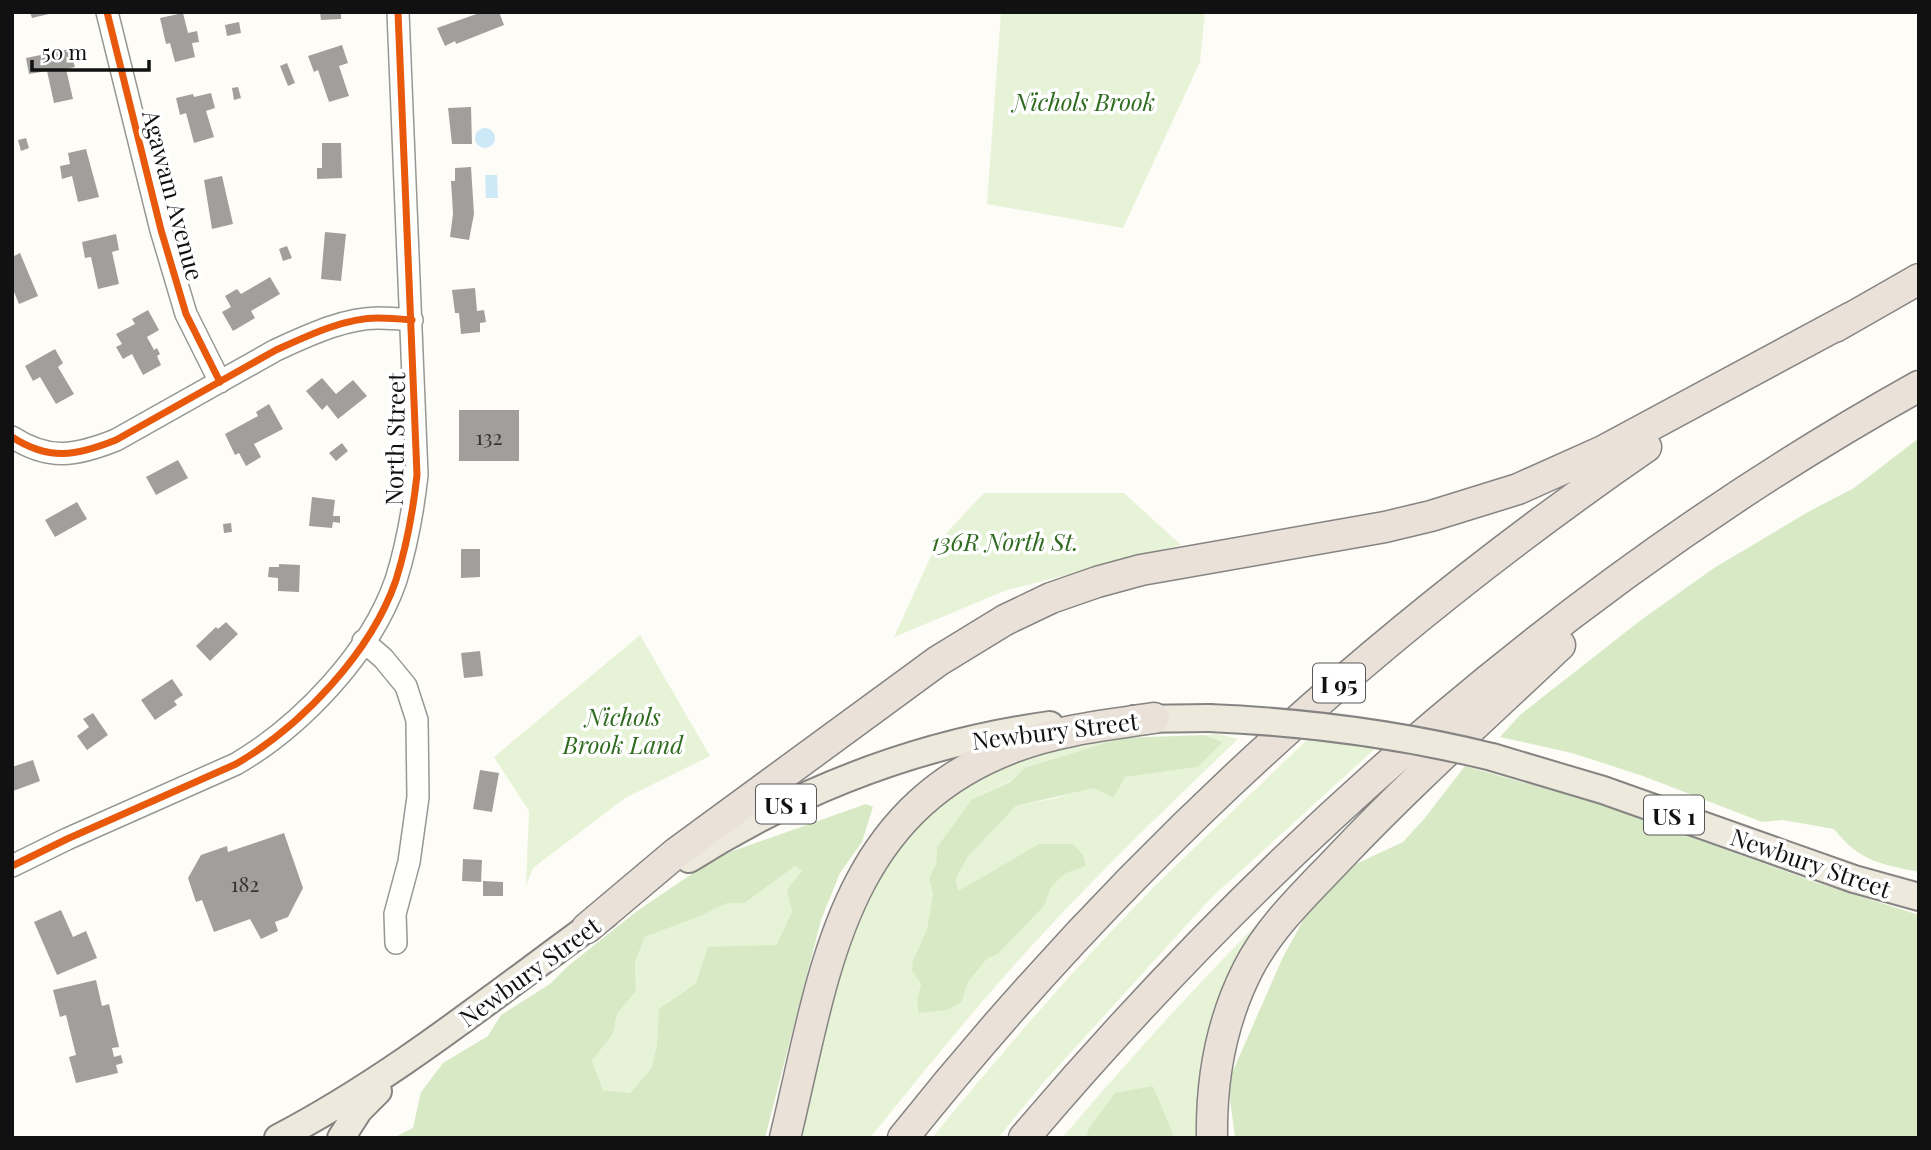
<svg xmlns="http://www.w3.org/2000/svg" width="1931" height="1150" font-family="'Playfair Display',serif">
<rect width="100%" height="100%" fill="#fdfcf7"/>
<path fill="#e7f3d7" d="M 1001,12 L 1205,12 L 1200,62 L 1123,228 L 987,204 Z
M 984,493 L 1124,493 L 1181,545 L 1004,591 L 894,637 L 937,543 Z
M 640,635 L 710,756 L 625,798 L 533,868 L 526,886 L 529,811 L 494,757 Z
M 1219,734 L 1238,739 C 1174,800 1110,862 1049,927 C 986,994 928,1066 870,1138 L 793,1138 L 845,942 L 891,849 L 941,800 L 1036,750 L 1121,738 L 1024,768 L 1010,781 L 972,799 L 937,847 L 936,864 L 929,878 L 933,894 L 927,929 L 913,960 L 921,984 L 917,998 L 918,1013 L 962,1001 L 968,982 L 987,959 L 998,954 L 1044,906 L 1052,886 L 1066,873 L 995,869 L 958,892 L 956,879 L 967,858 L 1016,806 L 1056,798 L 1125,777 L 1198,767 L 1223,742 L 1204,735 Z
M 1309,738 L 1378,746 L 1211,898 L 1044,1082 L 998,1138 L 932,1138 C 1003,1051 1076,966 1155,886 C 1206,836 1258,787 1309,738 Z
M 795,866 L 802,869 L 788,890 L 792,912 L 776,945 C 743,949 687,988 660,1009 L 657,1044 L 652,1067 L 630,1093 L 603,1090 L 592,1061 L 613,1034 L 617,1014 L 636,991 L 635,962 L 645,937 L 698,917 L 728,903 L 745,903 Z
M 1283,898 L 1269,922 L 1204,1138 L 1175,1138 L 1153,1086 L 1088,1130 L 1086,1138 L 1062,1138 C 1133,1055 1205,975 1283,898 Z"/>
<path fill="#d8eac5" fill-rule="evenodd" d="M 1919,438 L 1919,872 C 1881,864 1860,862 1834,829 L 1783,820 L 1762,822 L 1643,776 L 1572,753 L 1500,737 L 1520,715 L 1641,620 L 1714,568 L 1808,512 L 1854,488 Z
M 1204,735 L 1223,742 L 1198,767 L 1125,777 L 1113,798 L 1094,788 L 1016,806 L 967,858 L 956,879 L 958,891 L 1039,844 L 1073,844 L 1083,855 L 1086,866 L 1066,873 L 1052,886 L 1044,906 L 998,954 L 987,959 L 968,982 L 962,1001 L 948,1010 L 918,1013 L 917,998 L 921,984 L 912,970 L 913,960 L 927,929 L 933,894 L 929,878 L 936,864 L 937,847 L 972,799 L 1010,782 L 1024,768 L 1121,738 Z
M 1465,766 L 1600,804 L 1815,882 L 1919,915 L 1919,1138 L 1235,1138 L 1228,1082 L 1283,957 L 1306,915 L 1356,864 L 1403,842 L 1424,819 Z
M 866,804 L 873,807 L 862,842 L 840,873 L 821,920 L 765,1138 L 393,1138 L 413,1128 L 421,1092 L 443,1063 L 488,1036 L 501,1015 L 550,984 L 568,966 L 637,911 L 708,863 L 730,852 ZM 795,866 L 802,870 L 787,890 L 792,912 L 776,945 L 708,947 L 696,983 L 659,1009 L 657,1044 L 652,1067 L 630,1093 L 603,1090 L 592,1061 L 613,1034 L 617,1014 L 636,991 L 635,962 L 645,937 L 698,917 L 728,903 L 745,903 Z
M 1153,1086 L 1175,1138 L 1086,1138 L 1088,1130 L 1115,1093 Z"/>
<path fill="#cde8f7" d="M475 138a10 10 0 1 1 20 0a10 10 0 1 1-20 0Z
M 485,175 L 497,175 L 498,198 L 486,198 Z"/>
<path fill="#a19f9c" d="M 30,12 L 53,12 L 53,13 L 32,18 Z
M 320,12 L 341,12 L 341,19 L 321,20 Z
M 482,12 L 499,12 L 504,25 L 456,44 L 455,41 L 445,46 L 437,28 Z
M 183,13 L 188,33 L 197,31 L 199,42 L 192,43 L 195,57 L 175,62 L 170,43 L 166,44 L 160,18 Z
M 239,22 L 241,33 L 227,36 L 225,25 Z
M 342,45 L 348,63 L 339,66 L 349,96 L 329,102 L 318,70 L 314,72 L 308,56 Z
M 70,49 L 75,67 L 66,69 L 73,99 L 54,103 L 47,71 L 29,74 L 26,58 Z
M 287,63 L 295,83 L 288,86 L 280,66 Z
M 238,87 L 241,98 L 234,100 L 232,88 Z
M 211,93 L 215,108 L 206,111 L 214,137 L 194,143 L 186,113 L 180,115 L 176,98 L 193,94 L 194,97 Z
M 471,107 L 472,144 L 452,144 L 448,108 Z
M 26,138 L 29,148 L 21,151 L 18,140 Z
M 322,143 L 341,143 L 342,178 L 317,179 L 317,168 L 322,168 Z
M 86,149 L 99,197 L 78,202 L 72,176 L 62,179 L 60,166 L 70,164 L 68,153 Z
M 471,167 L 474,214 L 469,240 L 450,237 L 453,214 L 451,181 L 455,181 L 455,168 Z
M 222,176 L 233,224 L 212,229 L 204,180 Z
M 325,232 L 346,234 L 341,281 L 321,279 Z
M 116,234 L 119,250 L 112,252 L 119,284 L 98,289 L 91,257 L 85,258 L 82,242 Z
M 287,246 L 292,258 L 283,261 L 279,249 Z
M 20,253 L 38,296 L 19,304 L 12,287 L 12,257 Z
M 270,277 L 280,294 L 251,311 L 255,318 L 233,331 L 222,312 L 231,307 L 225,296 L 237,289 L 241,294 Z
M 475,288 L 477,311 L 484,310 L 486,322 L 480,323 L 480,332 L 461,334 L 459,313 L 455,313 L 452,290 Z
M 148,310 L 159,330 L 147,337 L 154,350 L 157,348 L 160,354 L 157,356 L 161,365 L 143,375 L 132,354 L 123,359 L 116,347 L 122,344 L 116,334 L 135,324 L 132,319 Z
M 55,349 L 63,363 L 58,367 L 74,394 L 56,404 L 40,377 L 33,381 L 25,366 Z
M 322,378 L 336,394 L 353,380 L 367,396 L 338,419 L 327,405 L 322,410 L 306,391 Z
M 269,404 L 283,429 L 254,444 L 261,457 L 246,466 L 239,453 L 235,455 L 225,434 L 258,416 L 256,412 Z
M 459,410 L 519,410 L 519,461 L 459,461 Z
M 342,443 L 348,451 L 336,461 L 329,453 Z
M 178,460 L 188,478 L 156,495 L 146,477 Z
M 312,497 L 335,500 L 333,516 L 340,516 L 340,523 L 333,522 L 332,528 L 309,526 Z
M 77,502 L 87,519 L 55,537 L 45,520 Z
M 231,523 L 232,532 L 224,533 L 223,524 Z
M 461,549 L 480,549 L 480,577 L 461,578 Z
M 279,564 L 300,565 L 299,592 L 278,591 L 278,578 L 268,577 L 269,567 L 279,567 Z
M 226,622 L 238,634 L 210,661 L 196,646 L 216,627 L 218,629 Z
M 480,651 L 483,676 L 464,678 L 461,653 Z
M 172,679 L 183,695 L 174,701 L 177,705 L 155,720 L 141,700 Z
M 93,713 L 108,735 L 87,750 L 77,736 L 89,727 L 83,719 Z
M 33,760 L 40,781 L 13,791 L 12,767 Z
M 480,770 L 499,773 L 492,812 L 473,809 Z
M 284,833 L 303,888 L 288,917 L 275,922 L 278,931 L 261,939 L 250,919 L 214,932 L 202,900 L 196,902 L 188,878 L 201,855 L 227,846 L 228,852 Z
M 463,859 L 482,860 L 481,882 L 462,881 Z
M 483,881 L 503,882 L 503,896 L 483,896 Z
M 61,910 L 73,937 L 86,931 L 97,958 L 57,975 L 34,922 Z
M 96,980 L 102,1006 L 109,1004 L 119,1047 L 112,1048 L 114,1057 L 121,1055 L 123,1063 L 116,1065 L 118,1073 L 76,1083 L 69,1057 L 76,1055 L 66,1015 L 60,1017 L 53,990 Z"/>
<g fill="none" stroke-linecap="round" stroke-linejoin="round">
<defs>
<path id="minor" d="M 107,12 L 161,230 L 186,314 L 220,382
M 12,437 C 49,461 76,456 116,440 L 276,350 C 307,336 344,318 378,318 C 389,318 401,319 412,320
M 363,641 L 383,658 L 406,686 L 417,720 L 418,797 L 409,862 L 395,914 L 396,943
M 12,866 L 67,839 L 236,764 C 301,726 371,653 396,580 C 407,545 413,511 417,475 L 398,12"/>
<path id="major" d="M 1134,719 L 1209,718
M 1492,757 L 1603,790 L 1854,879 L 1919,897
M 689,859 C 800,789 920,743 1050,725
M 278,1138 C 395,1077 498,992 605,915
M 341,1138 L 359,1110 L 378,1091"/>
<path id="highway" d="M 1835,327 L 1919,279
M 587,928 L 676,853 L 938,661 L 1005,620 L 1051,598 L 1097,582 L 1141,570 L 1385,527 L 1431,516 L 1518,489 L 1603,451 L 1852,317
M 785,1138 C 824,979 838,813 1014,747 C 1059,730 1107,725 1154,718
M 903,1138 C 1115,872 1366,640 1646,447
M 1024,1138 C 1277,840 1576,577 1919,386
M 1212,1138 C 1211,1078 1221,1022 1248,969 C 1270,926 1306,893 1339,858 C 1409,784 1486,715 1560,645"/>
</defs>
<use href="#minor" stroke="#979795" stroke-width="24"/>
<use href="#major" stroke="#858482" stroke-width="30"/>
<use href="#highway" stroke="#858482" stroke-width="33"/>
<use href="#minor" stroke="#fffffe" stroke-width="21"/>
<use href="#major" stroke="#ede9dc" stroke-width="26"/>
<use href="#highway" stroke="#eae1d8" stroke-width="30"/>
<defs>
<path id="major-bridge" d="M 1209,718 C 1306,722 1399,734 1492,757"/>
</defs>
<use href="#major-bridge" stroke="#858482" stroke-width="30" stroke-linecap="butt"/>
<use href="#major-bridge" stroke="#ede9dc" stroke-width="26"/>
<defs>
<path id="cycleway" d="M 107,12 L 161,230 L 186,314 L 220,382
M 12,437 C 49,461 76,456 116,440 L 276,350 C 307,336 344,318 378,318 C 389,318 401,319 412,320
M 12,866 L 67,839 L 236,764 C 301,726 371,653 396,580 C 407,545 413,511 417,475 L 398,12"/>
</defs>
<use href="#cycleway" stroke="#fff" stroke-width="11"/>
<use href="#cycleway" stroke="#e8590c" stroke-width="7"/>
</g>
<g text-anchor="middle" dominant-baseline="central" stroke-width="7" stroke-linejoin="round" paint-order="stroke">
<g font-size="21" fill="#353434">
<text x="489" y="436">132</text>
<text x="245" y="883">182</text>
</g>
<g fill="#fff" stroke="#585858" stroke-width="2">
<rect x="1313" y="663.5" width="52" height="39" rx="5"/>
<rect x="756" y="784.5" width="60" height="39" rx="5"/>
<rect x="1644" y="795.5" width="60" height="39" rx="5"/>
</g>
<g font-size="23" font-weight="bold" fill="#111">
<text x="1339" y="683">I 95</text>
<text x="786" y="804">US 1</text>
<text x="1674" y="815">US 1</text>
</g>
<g font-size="24" font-style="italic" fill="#2f6b1f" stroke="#fff">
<text x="1084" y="101">Nichols Brook</text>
<text x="1005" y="541">136R North St.</text>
<text x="623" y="716">Nichols<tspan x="623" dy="28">Brook Land</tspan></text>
</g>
<g font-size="24" fill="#111" stroke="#fff">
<text transform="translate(174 195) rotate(75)">Agawam Avenue</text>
<text transform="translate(394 439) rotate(-89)">North Street</text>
<text transform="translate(1055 730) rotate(-7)">Newbury Street</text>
<text transform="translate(1811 862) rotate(19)">Newbury Street</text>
<text transform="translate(529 971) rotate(-36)">Newbury Street</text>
</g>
</g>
<rect width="1931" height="1150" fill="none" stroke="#111111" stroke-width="28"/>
<path d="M32 60v10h117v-10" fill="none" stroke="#111111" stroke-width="3.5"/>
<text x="42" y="60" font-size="21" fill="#111111" stroke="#ffffff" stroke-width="5" paint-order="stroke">50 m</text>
</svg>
